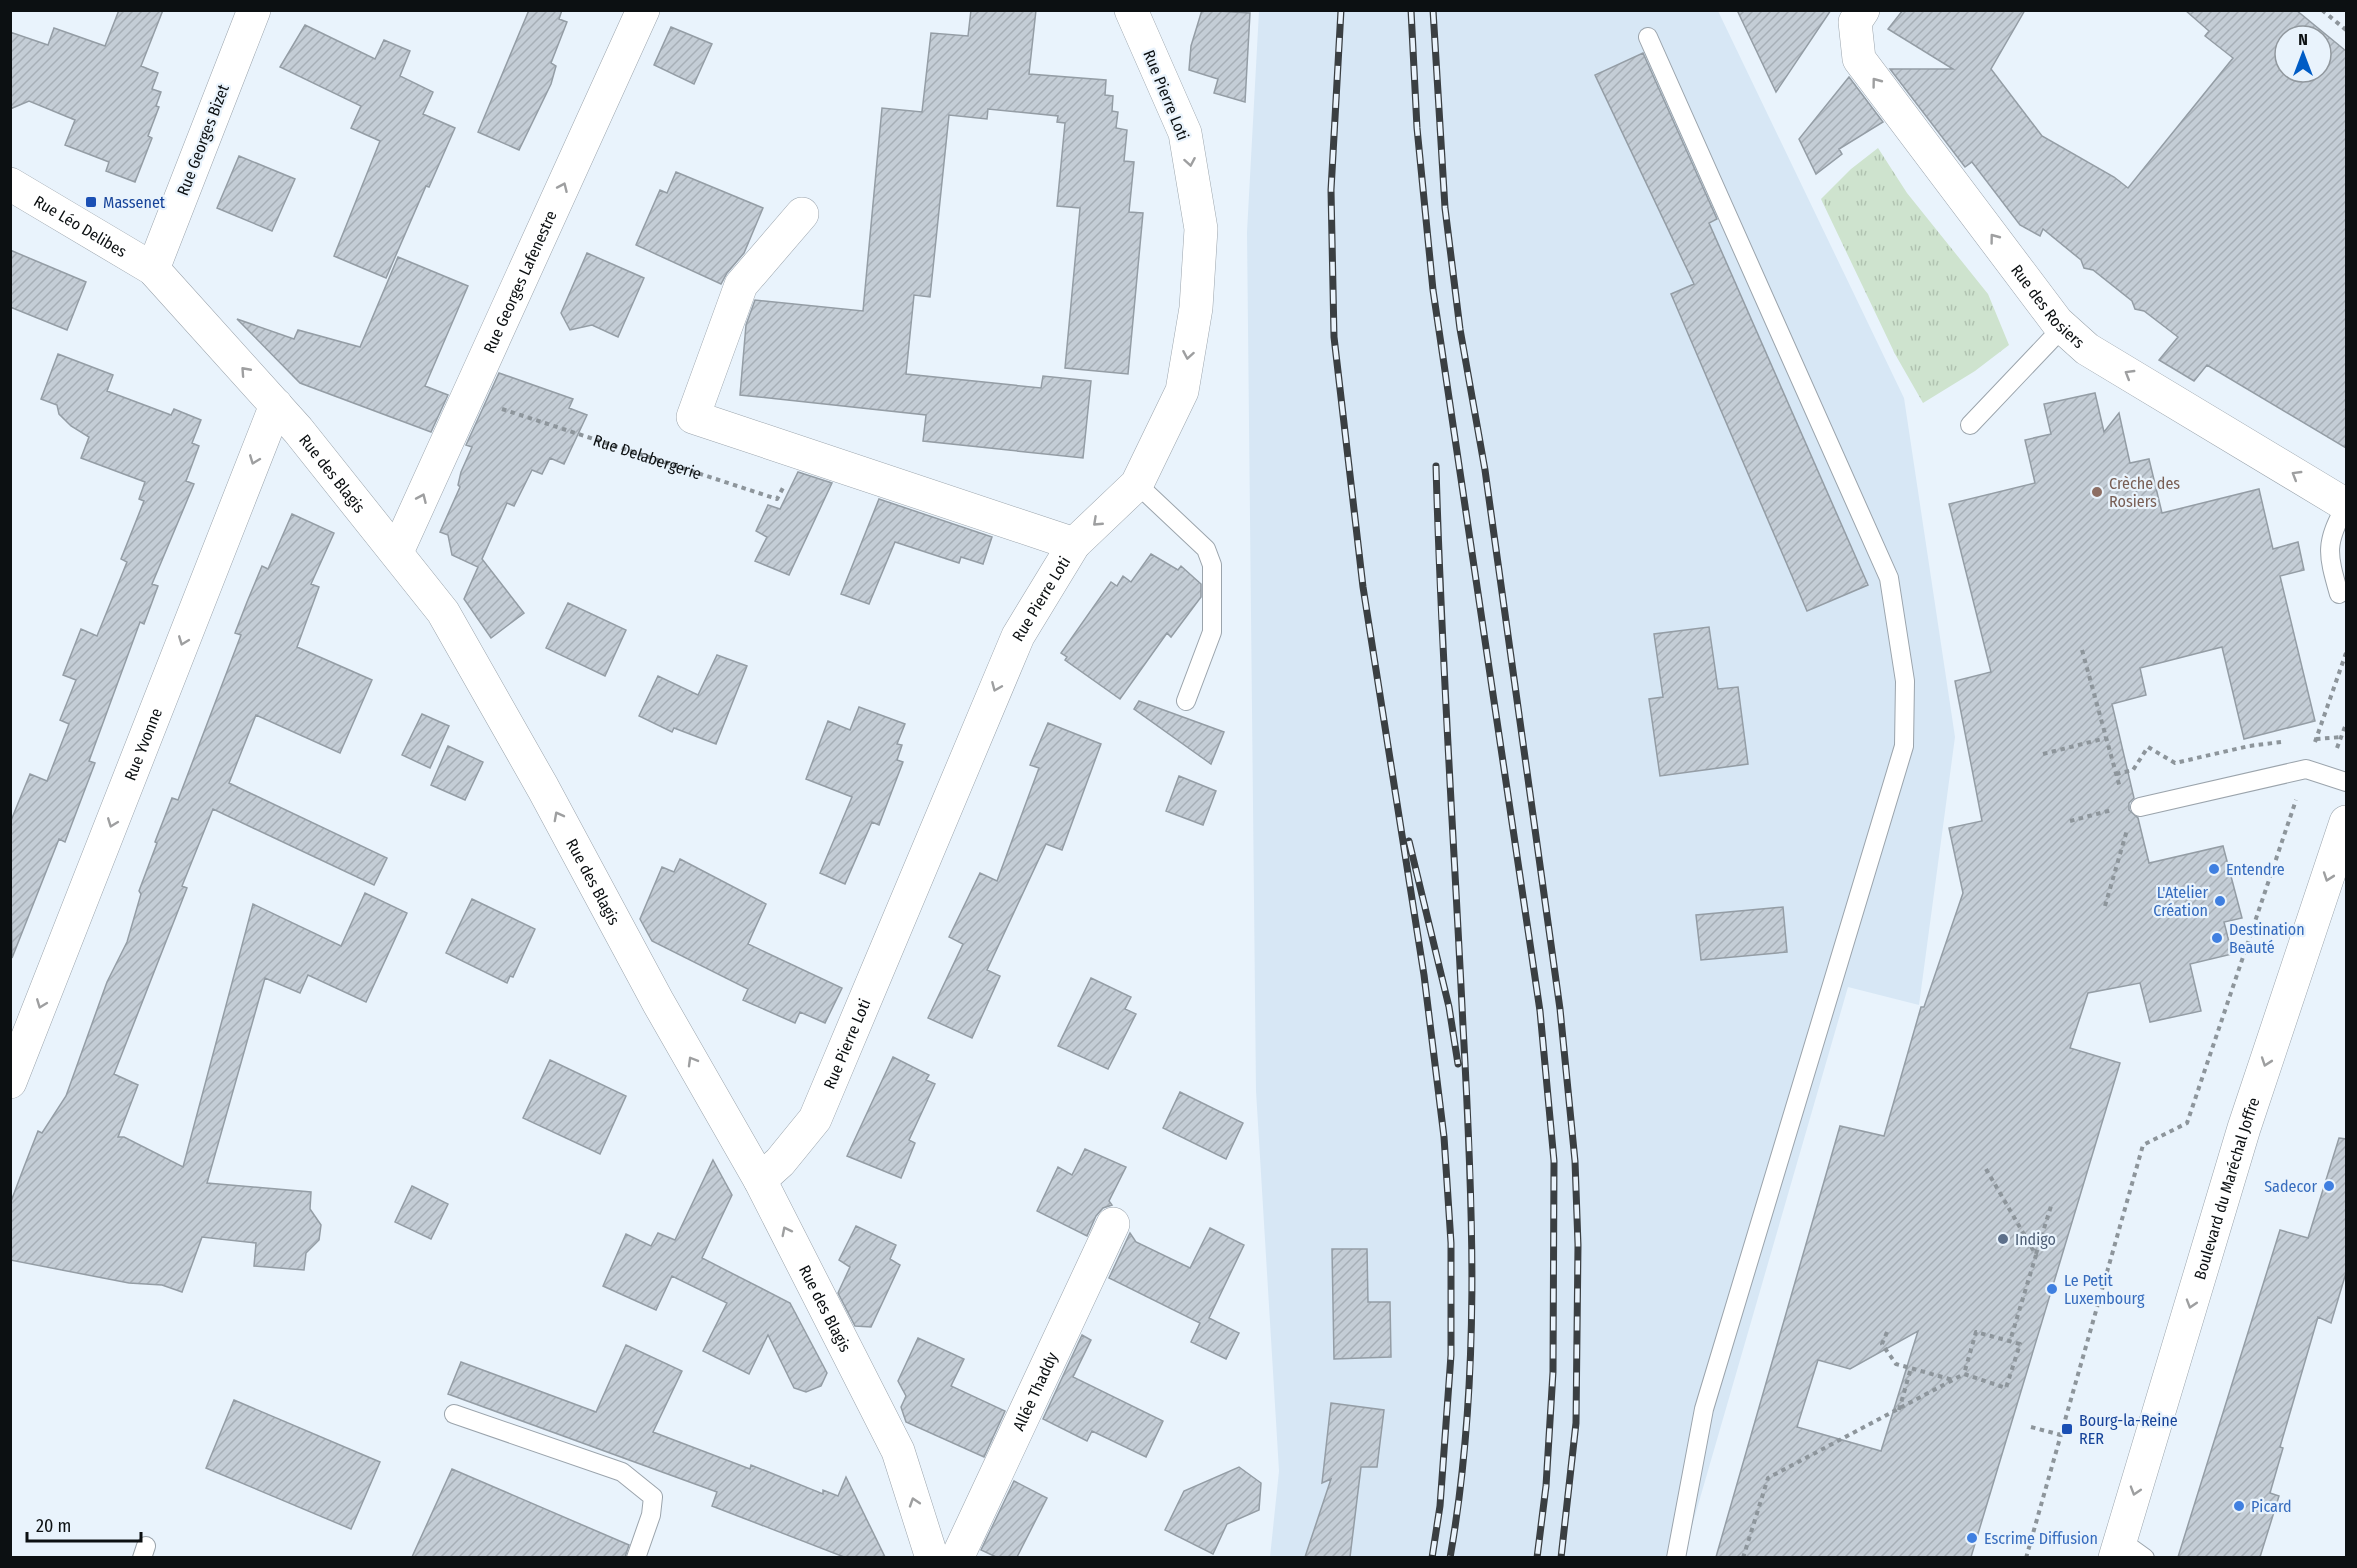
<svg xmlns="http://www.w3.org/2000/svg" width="2357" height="1568" font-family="'Fira Sans Condensed',sans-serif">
<defs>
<pattern id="park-tufts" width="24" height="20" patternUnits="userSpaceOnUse" patternTransform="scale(1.5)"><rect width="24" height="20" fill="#cee3ce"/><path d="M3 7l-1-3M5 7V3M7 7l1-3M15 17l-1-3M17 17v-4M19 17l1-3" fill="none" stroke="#b0c2b0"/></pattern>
<pattern id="building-hatch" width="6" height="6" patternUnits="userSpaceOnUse" patternTransform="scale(1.5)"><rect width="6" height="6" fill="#c4cdd6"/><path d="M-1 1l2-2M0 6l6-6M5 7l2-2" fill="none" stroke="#a7afb7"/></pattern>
</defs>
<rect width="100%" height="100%" fill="#e9f3fc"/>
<path fill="#d7e7f5" d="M 1259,11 L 1718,11 L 1904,398 L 1955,737 L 1919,1005 L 1848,987 L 1683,1557 L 1270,1557 L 1279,1471 L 1256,1091 L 1247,232 Z"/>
<path fill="url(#park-tufts)" d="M 1878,148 L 1907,193 L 1988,294 L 2009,345 L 1975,371 L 1923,403 L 1895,354 L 1821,199 L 1851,169 Z"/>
<path fill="url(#building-hatch)" stroke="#949da5" stroke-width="1.5" fill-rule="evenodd" d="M 119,10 L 163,10 L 141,66 L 158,73 L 152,89 L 161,92 L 156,106 L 159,107 L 148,136 L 152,138 L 135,182 L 106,171 L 109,162 L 65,145 L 75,120 L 29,101 L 10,109 L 10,32 L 48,45 L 54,28 L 105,46 Z
M 529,10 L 562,10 L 559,19 L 567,22 L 551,63 L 556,66 L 551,84 L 519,150 L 478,132 Z
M 971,10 L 1036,10 L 1029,74 L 1106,80 L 1105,95 L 1113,96 L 1112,111 L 1118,112 L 1116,128 L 1127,130 L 1124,161 L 1134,162 L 1129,212 L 1143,213 L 1128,374 L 1065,368 L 1080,208 L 1057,206 L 1065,123 L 1057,122 L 1058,116 L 988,109 L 987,119 L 949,115 L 930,297 L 914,295 L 906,374 L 1041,388 L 1043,376 L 1091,381 L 1083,458 L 923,441 L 926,415 L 740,395 L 746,325 L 755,300 L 863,311 L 882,108 L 922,112 L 931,33 L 968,36 Z
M 1202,10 L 1250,13 L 1245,102 L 1214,93 L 1218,79 L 1189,70 L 1191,46 Z
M 1737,10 L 1831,10 L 1776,92 Z
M 1903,10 L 2025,10 L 1991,69 L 2042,136 L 2114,177 L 2128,188 L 2233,58 L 2205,36 L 2209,31 L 2185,10 L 2296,10 L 2346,51 L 2346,448 L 2207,365 L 2194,381 L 2159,360 L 2178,337 L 2144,311 L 2135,309 L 2132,301 L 2093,270 L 2084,268 L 2081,260 L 2043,229 L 2040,236 L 2020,225 L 1972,162 L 1965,167 L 1890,69 L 1953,69 L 1888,29 ZM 2285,36 L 2321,36 L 2321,72 L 2285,72 Z
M 305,25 L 375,59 L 384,40 L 410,51 L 400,76 L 433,92 L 423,114 L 455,128 L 429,187 L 426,186 L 386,278 L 334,256 L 380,141 L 351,128 L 361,106 L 280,67 Z
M 671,27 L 712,44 L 694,84 L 654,65 Z
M 1643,53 L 1717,219 L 1709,223 L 1868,585 L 1807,611 L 1671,294 L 1694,284 L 1595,75 Z
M 1849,77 L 1883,122 L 1839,149 L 1842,154 L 1816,174 L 1799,139 Z
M 239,156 L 295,179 L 272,231 L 217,208 Z
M 676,172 L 763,208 L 744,253 L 727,273 L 721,284 L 636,245 L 660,190 L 667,193 Z
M 10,250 L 86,282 L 67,330 L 10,307 Z
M 587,253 L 644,278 L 618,337 L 592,325 L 570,330 L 561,313 Z
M 398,257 L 468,286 L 425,386 L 448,395 L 431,432 L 300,383 L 237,319 L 294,339 L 298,330 L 360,347 Z
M 58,354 L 113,375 L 107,391 L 171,415 L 174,409 L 201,420 L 192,443 L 199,446 L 186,481 L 194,484 L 152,584 L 158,586 L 144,624 L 140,622 L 89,761 L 95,763 L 65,842 L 59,839 L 12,958 L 10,823 L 30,774 L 47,781 L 69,724 L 60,720 L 76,680 L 63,675 L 81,629 L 97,636 L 127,562 L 121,559 L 144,501 L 139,499 L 145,482 L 81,458 L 89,437 L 71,426 L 59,414 L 57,405 L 41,399 Z
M 499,373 L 573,399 L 569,408 L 587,415 L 564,464 L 550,458 L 542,474 L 532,470 L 514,506 L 507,503 L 482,559 L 524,613 L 491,638 L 464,599 L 478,567 L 452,555 L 448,535 L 440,532 L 460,487 L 458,485 L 461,472 L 472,447 L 466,445 Z
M 2095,393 L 2104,432 L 2119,413 L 2130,463 L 2149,459 L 2162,513 L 2259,489 L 2273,549 L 2298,542 L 2304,570 L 2280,576 L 2315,721 L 2244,739 L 2222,647 L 2140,668 L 2146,695 L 2112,704 L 2134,798 L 2129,803 L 2129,810 L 2138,818 L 2149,863 L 2223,846 L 2242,918 L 2224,922 L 2232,954 L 2190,964 L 2201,1011 L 2150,1022 L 2140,983 L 2088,993 L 2070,1048 L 2120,1063 L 1971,1557 L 1716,1557 L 1840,1126 L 1884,1136 L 1921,1007 L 1924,1007 L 1963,893 L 1949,828 L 1982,821 L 1955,681 L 1991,672 L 1949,504 L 2035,483 L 2025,440 L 2051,434 L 2044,404 ZM 1918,1331 L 1881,1451 L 1797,1427 L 1818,1360 L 1850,1369 Z
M 798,472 L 832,483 L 789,575 L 755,561 L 767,537 L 756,531 L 768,505 L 780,509 Z
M 879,499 L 992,537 L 983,564 L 961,557 L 959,563 L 895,542 L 869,604 L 841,594 Z
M 292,514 L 334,533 L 311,584 L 319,587 L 297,647 L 372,680 L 340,753 L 256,715 L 229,783 L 387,858 L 374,885 L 213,809 L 182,886 L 187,888 L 114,1074 L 138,1085 L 118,1137 L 124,1137 L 183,1167 L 253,904 L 341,946 L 365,893 L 407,913 L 366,1002 L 308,975 L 300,993 L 265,978 L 207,1183 L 311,1192 L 310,1209 L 321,1225 L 319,1240 L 306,1253 L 304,1270 L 254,1266 L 256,1243 L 202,1237 L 182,1292 L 162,1285 L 129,1283 L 10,1260 L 10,1204 L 24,1167 L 38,1131 L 42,1133 L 66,1096 L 107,982 L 127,942 L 141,894 L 139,891 L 157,843 L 155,842 L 172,798 L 178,800 L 241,635 L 235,633 L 247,602 L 262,566 L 268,569 Z
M 1151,554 L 1178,570 L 1181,566 L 1201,584 L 1201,597 L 1171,637 L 1167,633 L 1120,699 L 1065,660 L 1067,657 L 1061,653 L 1111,582 L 1117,586 L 1123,576 L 1131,582 Z
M 568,603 L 626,630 L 605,676 L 546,648 Z
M 1709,627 L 1718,689 L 1738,687 L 1748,764 L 1660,776 L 1649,699 L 1663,697 L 1654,634 Z
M 717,655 L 747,666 L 716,744 L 674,728 L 672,732 L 639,716 L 658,676 L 698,695 Z
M 1139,701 L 1224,732 L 1211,764 L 1134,709 Z
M 859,707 L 905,724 L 897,744 L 902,745 L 897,760 L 903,762 L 879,825 L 872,822 L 845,884 L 820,873 L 852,797 L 806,779 L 828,721 L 850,730 Z
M 422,714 L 449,726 L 430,768 L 402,755 Z
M 1048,723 L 1101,744 L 1062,850 L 1046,844 L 987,970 L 1000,976 L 972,1038 L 928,1018 L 963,944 L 949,937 L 980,873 L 997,881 L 1039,768 L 1030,765 Z
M 448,746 L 483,762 L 465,800 L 431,785 Z
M 1179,776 L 1216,791 L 1203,825 L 1166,811 Z
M 680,859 L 766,904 L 748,944 L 842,988 L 825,1023 L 800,1012 L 795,1023 L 743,1000 L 748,989 L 652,941 L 640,919 L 662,867 L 674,872 Z
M 472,899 L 535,929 L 513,977 L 510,976 L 507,983 L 446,953 Z
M 1783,907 L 1787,952 L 1701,960 L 1696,915 Z
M 1091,978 L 1131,997 L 1125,1009 L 1136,1014 L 1108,1069 L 1058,1046 Z
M 893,1057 L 929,1075 L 926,1080 L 935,1084 L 909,1140 L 915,1143 L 901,1178 L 847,1156 Z
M 550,1060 L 626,1096 L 600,1154 L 523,1118 Z
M 1180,1092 L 1243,1123 L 1226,1159 L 1163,1128 Z
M 2339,1138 L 2346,1139 L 2346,1273 L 2331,1323 L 2318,1317 L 2280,1447 L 2283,1448 L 2270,1493 L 2279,1496 L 2260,1557 L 2178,1557 L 2280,1230 L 2308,1238 Z
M 1085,1149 L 1126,1167 L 1109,1201 L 1112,1205 L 1103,1208 L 1096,1216 L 1087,1236 L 1037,1211 L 1058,1167 L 1072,1175 Z
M 713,1160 L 732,1195 L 702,1258 L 790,1303 L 827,1373 L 821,1386 L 806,1392 L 794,1388 L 768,1335 L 749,1374 L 703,1351 L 727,1303 L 672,1276 L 656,1310 L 603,1286 L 626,1234 L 651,1246 L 658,1233 L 675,1240 Z
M 412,1186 L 448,1204 L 431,1239 L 395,1222 Z
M 856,1226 L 896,1245 L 890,1259 L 900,1265 L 871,1327 L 855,1326 L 838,1293 L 850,1267 L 839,1260 Z
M 1210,1228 L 1244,1245 L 1209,1318 L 1239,1333 L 1226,1359 L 1191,1342 L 1200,1323 L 1109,1278 L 1130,1233 L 1136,1242 L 1190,1268 Z
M 1332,1249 L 1367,1249 L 1368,1302 L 1390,1302 L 1391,1357 L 1334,1359 Z
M 1082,1335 L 1091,1340 L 1073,1377 L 1163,1421 L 1146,1457 L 1092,1431 L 1087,1441 L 1043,1419 Z
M 918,1338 L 964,1359 L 951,1386 L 1005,1411 L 984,1457 L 906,1422 L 901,1407 L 906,1396 L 898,1381 Z
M 626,1345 L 682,1371 L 653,1432 L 750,1469 L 751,1465 L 823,1494 L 823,1490 L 838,1496 L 846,1477 L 885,1557 L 844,1557 L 712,1506 L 717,1492 L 448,1394 L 461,1362 L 596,1412 Z
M 234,1400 L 380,1462 L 351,1529 L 206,1468 Z
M 1331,1403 L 1384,1410 L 1377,1467 L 1361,1467 L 1350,1557 L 1305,1557 L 1331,1479 L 1322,1483 Z
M 1239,1467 L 1261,1483 L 1259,1510 L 1227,1524 L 1213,1554 L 1165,1530 L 1184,1491 Z
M 452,1469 L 629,1545 L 625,1557 L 412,1557 Z
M 1014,1481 L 1047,1498 L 1017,1557 L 996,1557 L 981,1550 Z"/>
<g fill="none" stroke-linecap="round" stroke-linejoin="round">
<defs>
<path id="service" d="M 1648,37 L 1889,578 L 1905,681 L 1904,746 L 1704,1409 L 1676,1558
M 1970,425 L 2063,327
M 1137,484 L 1206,549 L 1212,565 L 1212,632 L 1186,701
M 2339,594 C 2327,552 2325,544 2346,505
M 2140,807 L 2306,769 L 2346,782
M 454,1414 L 622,1472 L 653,1497 L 651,1515 L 636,1558
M 2120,1540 L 2145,1558
M 142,1558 L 146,1546"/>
<g id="minor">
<path id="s2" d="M 254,10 L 153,269 L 298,430 L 443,612 L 543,788 L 658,1002 L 760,1180 L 898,1451 L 932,1558"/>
<path id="s3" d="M 1863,10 L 1855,22 L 1859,59 L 2057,322 L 2087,349 L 2346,505"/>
<path d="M 802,214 L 741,285 L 693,417 L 1074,544"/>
<path id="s4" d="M 397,552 L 643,10"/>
<path id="s5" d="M 10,1082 L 276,405"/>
<path id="s6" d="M 760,1180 L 780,1162 L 815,1119 L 1018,636 L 1074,544 L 1137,484 L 1182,391 L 1196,308 L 1201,229 L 1185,133 L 1131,10"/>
<path id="s7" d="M 957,1558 L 1113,1224"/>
</g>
<g id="tertiary">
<path id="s8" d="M 10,184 L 153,269"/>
</g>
<g id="primary">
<path id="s9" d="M 2115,1558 L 2244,1128 L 2346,822"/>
</g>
</defs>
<use href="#service" stroke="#9ba4ac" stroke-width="20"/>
<use href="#minor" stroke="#9ba4ac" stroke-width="34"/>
<use href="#tertiary" stroke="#9ba4ac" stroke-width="34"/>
<use href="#primary" stroke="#9ba4ac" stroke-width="34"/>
<g stroke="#8d959b" stroke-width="4" stroke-dasharray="4.5 4.5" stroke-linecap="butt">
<path d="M 2322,10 L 2346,30"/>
<path id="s1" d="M 502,409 L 777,499 L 784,486"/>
<path d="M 2082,650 L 2120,788"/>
<path d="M 2316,739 L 2342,737"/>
<path d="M 2315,742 L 2346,653"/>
<path d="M 2337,748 L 2346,724"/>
<path d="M 2043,754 L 2106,738"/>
<path d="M 2116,774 L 2133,770 L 2148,747 L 2175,763 L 2249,746 L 2281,742"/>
<path d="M 2070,821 L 2112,810"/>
<path d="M 2105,906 L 2127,830"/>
<path d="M 1986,1169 L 2036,1255 L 2010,1341"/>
<path d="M 2036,1254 L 2052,1203"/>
<path d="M 1887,1332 L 1882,1344 L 1896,1364 L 1953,1380"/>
<path d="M 1899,1410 L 1911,1368"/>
<path d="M 2031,1427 L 2061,1435"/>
<path d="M 1743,1558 L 1768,1478 L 1964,1374 L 2006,1388 L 2020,1344 L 1976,1332 L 1964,1374"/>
<path d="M 2026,1558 L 2143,1145 L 2187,1123 L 2296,800"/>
</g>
<use href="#service" stroke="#fff" stroke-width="18"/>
<use href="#minor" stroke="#fff" stroke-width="33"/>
<use href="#tertiary" stroke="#fff" stroke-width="33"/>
<use href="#primary" stroke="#fff" stroke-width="33"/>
<defs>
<path id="rail" d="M 1341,10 L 1331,190 L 1334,337 L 1363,587 L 1424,975 L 1444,1137 L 1451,1243 L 1451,1355 L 1440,1506 L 1432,1558
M 1411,10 L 1417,128 L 1433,290 L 1540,1011 L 1554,1161 L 1553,1372 L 1546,1486 L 1537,1558
M 1433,10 L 1445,208 L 1460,329 L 1485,470 L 1560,1009 L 1575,1161 L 1578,1245 L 1576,1423 L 1561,1558
M 1436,466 C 1441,653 1454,839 1463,1026 C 1473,1204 1481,1381 1450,1558
M 1409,841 L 1449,1007 L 1458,1064"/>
</defs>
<use href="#rail" stroke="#3a3f42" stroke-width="7"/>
<use href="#rail" stroke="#e9f3fc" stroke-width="4.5" stroke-dasharray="14" stroke-linecap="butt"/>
</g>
<defs><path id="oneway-chevron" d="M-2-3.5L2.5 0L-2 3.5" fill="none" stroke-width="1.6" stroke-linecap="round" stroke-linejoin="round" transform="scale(1.5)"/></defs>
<g stroke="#9e9fa0">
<use href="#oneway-chevron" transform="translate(1876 82) rotate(-127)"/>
<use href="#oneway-chevron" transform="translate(1190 162) rotate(80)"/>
<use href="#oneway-chevron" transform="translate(563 187) rotate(-66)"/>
<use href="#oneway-chevron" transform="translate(1994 238) rotate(-127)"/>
<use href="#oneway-chevron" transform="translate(1188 355) rotate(100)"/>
<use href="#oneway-chevron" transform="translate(245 371) rotate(-132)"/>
<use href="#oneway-chevron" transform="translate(2129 374) rotate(-149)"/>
<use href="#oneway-chevron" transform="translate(254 460) rotate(111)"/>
<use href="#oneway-chevron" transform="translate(2296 475) rotate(-149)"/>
<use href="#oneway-chevron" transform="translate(422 498) rotate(-66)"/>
<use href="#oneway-chevron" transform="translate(1097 522) rotate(137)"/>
<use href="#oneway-chevron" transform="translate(183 641) rotate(111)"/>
<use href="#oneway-chevron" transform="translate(996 687) rotate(113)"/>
<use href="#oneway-chevron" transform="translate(558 816) rotate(-118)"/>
<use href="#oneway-chevron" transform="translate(112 823) rotate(111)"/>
<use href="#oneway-chevron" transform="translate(2328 877) rotate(109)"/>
<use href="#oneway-chevron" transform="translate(41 1004) rotate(111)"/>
<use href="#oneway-chevron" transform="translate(692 1061) rotate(-120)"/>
<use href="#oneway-chevron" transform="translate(2266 1062) rotate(109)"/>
<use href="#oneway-chevron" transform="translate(786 1231) rotate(-117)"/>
<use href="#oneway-chevron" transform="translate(2191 1304) rotate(107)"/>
<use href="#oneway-chevron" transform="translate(2135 1491) rotate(107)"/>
<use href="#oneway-chevron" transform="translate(914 1502) rotate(-108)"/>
</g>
<g fill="#1a4fb4" stroke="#e9f3fc" stroke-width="2">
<rect x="85" y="196" width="12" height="12" rx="3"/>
<rect x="2061" y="1423" width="12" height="12" rx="3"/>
</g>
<circle fill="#8d6e63" stroke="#e9f3fc" stroke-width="2" cx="2097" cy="492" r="6"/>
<g fill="#3f7fe0" stroke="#e9f3fc" stroke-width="2">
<circle cx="2214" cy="869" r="6"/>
<circle cx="2220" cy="901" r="6"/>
<circle cx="2217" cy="938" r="6"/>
<circle cx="2329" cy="1186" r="6"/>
<circle cx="2052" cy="1289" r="6"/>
<circle cx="2239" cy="1506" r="6"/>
<circle cx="1972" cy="1538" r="6"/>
</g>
<circle fill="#5c6f8a" stroke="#e9f3fc" stroke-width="2" cx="2003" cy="1239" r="6"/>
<g text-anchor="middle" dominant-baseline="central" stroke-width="4.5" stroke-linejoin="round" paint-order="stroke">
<g font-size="16" fill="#0c1012" stroke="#e9f3fc">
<text transform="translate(1166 95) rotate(68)">Rue Pierre Loti</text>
<text transform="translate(203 140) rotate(-69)">Rue Georges Bizet</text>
<text stroke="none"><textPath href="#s8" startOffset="82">Rue Léo Delibes</textPath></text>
<text stroke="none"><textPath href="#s4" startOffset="297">Rue Georges Lafenestre</textPath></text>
<text stroke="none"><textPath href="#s3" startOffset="363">Rue des Rosiers</textPath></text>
<text stroke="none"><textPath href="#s1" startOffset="153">Rue Delabergerie</textPath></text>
<text stroke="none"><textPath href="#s2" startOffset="550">Rue des Blagis</textPath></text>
<text stroke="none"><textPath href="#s6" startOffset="650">Rue Pierre Loti</textPath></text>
<text stroke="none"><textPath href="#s5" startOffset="363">Rue Yvonne</textPath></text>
<text stroke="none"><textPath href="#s2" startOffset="1036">Rue des Blagis</textPath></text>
<text stroke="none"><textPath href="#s6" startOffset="164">Rue Pierre Loti</textPath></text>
<text stroke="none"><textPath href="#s9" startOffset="386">Boulevard du Maréchal Joffre</textPath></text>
<text stroke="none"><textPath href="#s2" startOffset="1522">Rue des Blagis</textPath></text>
<text stroke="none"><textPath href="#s7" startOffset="184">Allée Thaddy</textPath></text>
</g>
<g font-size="16" fill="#164399" stroke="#e9f3fc" text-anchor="start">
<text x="103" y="202">Massenet</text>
<text x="2079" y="1420">Bourg-la-Reine<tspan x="2079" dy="18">RER</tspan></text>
</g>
<g font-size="16" fill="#785e54" stroke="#e9f3fc" text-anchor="start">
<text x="2109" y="483">Crèche des<tspan x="2109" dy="18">Rosiers</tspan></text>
</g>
<g font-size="16" fill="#366cbe" stroke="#e9f3fc" text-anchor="start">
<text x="2226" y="869">Entendre</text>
<text x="2208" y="892" text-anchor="end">L'Atelier<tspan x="2208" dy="18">Création</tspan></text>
<text x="2229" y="929">Destination<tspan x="2229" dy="18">Beauté</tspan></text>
<text x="2317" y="1186" text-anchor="end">Sadecor</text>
<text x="2064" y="1280">Le Petit<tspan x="2064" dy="18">Luxembourg</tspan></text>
<text x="2251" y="1506">Picard</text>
<text x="1984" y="1538">Escrime Diffusion</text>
</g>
<g font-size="16" fill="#4e5e75" stroke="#e9f3fc" text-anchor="start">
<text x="2015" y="1239">Indigo</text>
</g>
</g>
<rect width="2357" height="1568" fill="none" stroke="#0c1012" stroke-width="24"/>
<g transform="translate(2303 54)"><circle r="28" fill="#e9f3fc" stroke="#91989e" stroke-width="1.5"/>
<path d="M0-4.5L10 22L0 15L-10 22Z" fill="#005cc5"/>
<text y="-9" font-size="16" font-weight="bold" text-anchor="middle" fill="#0c1012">N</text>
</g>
<path d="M27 1532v9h114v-9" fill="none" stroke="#0c1012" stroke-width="3"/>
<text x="36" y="1532" font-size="18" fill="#0c1012" stroke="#e9f3fc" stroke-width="4.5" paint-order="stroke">20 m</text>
</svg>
